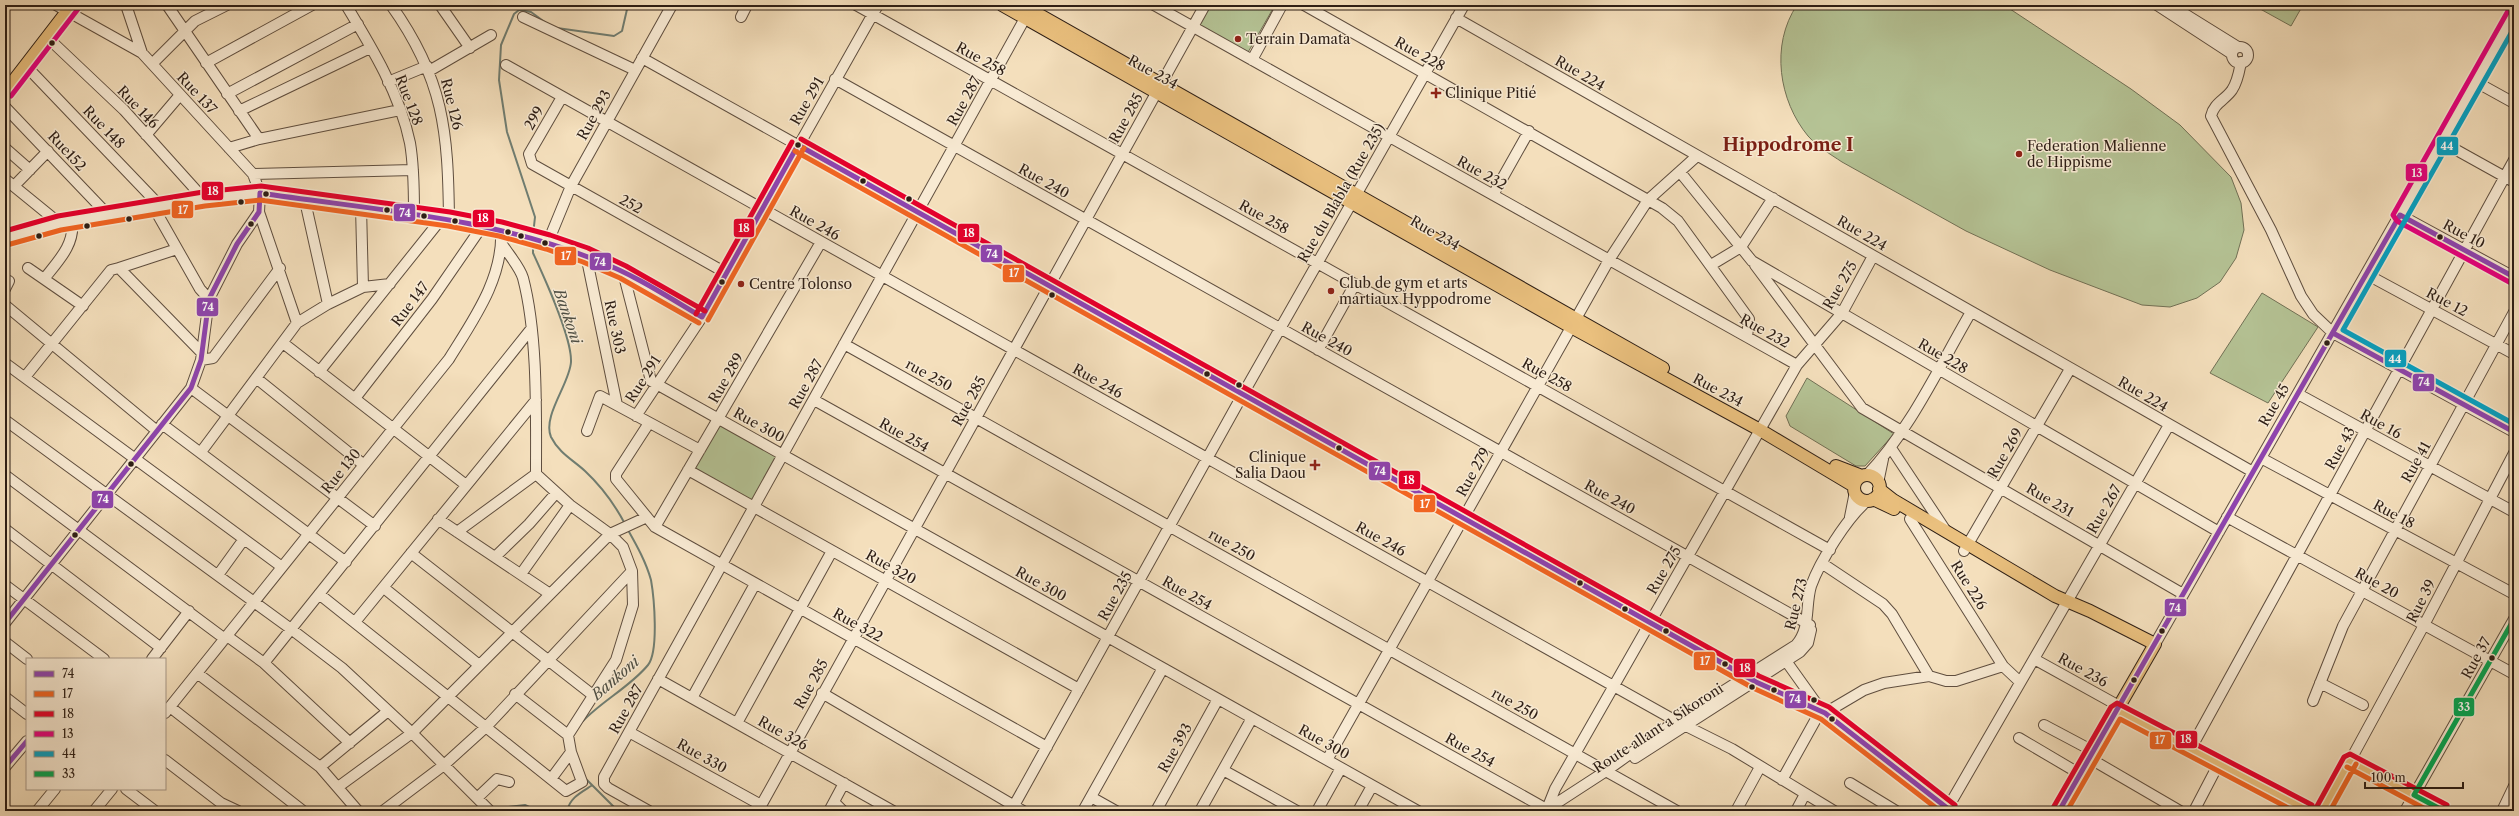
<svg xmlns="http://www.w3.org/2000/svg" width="2519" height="816" font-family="'Libre Caslon Text',serif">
<rect width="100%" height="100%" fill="#f4dfbc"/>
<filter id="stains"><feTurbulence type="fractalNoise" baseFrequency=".005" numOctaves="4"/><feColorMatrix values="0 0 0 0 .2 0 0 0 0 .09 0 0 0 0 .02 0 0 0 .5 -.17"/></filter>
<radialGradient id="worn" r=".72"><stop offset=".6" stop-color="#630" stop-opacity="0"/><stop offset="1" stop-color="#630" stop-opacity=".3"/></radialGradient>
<path fill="#b5c395" stroke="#717055" d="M 1207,5 L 1275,5 L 1247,54 L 1196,25 Z
M 1797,5 L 2004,5 L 2131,89 L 2180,125 L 2231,177 L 2241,203 L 2244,230 L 2236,258 L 2220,282 L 2197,298 L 2170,307 L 2142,305 L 2050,270 L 1966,231 L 1842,162 C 1830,154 1818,147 1808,136 C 1779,101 1770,45 1797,5 Z
M 2253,5 L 2303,5 L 2291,26 Z
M 2262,293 L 2318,327 L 2268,403 L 2210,373 Z
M 1807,378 L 1894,434 L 1865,466 L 1856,466 L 1790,426 L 1786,416 Z
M 718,418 L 783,455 L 754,507 L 688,470 Z"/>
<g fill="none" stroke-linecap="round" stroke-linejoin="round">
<path stroke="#707d71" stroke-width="2" d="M 557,28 L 614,36 L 622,31 L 628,5
M 533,235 L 535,217 L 507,132 L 499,80 L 501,45 L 514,14 L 519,10 L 531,12 L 546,23
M 533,241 L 533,253 C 544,277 572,337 571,362 C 570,383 542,416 551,437 C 559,453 573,460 585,471 C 601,486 615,505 625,524
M 583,721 C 602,701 631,686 648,665 C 659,651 654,597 651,580 C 646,562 637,546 628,530
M 585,778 L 618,811
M 493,809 L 525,805 L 538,811
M 470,811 L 474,808 L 482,809
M 567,811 C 570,798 580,793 591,786"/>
<defs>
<path id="minor" d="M 56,5 L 142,53
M 126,5 L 142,53 L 253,174 L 260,193 L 259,212 L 297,323
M 167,5 L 259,139
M 346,5 C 372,48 400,94 410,143 C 414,166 414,190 414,213
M 391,5 C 444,79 448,132 449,219
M 440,5 L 470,48
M 856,5 L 1830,550
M 1154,5 L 1797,365
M 1304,5 L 1662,208 L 1678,221 L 1749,319 L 1747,337
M 2157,5 L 2232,54
M 2172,6 L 2238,47
M 523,17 L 635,70
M 741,17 L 747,5
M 1456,18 L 2253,472
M 48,38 L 124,110 L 204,199
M2232 55a8 8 0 1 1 16 0a8 8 0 1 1-16 0Z
M 642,58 L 1756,682 L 1825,713 L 1951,811
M 1252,60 L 1282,5
M 2241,62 C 2239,72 2238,81 2232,90 C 2225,100 2214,103 2211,116 L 2271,230 L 2301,296 L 2313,314 L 2333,333 L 2514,432
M 206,63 L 312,5
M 152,64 L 195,21 L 227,5
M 506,65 L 1676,721 L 1732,749 L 1834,811
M 26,66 L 161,207
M 429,71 L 491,35
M 835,79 L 1810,625
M 388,82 L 427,66
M 2476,82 L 2514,103
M 227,94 L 358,24
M 562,97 L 529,154 L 532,164 L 726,273
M 5,107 L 108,215
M 239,111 L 370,48
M 146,135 L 180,95
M 2442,142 L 2514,182
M 5,148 L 30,170
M 229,148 L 259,139 L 400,110
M 1680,172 L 1752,261 L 2219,532
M 253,174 L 413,170
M 5,179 L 59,223
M 14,186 L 48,151
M 1493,195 L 1529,131
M 305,201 L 328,304
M 361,207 L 363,287
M 154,208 L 200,289 L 209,299
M 2400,215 L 2514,277
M 5,238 L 59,223 L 204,199 L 260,193 L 449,219 L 501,229 L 548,242 L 586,255 L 623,272 L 702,317
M 548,242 L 571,186 L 672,5
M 177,249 L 119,268 L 201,352
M 586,255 L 617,405
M 1711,265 L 1741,247 L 1773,198
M 1755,265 L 1862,408 L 2183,594
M 28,268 L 83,306
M 623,272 L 651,381 L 1418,811
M 2366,274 L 2514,354
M 44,279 C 58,261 75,245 72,221
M 5,289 L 9,281
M 5,305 L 157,431
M 283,343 L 466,485
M 844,344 L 1677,811
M 1318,350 L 1355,284
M 201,360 L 213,358 L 280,268
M 5,363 L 282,567
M 319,372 L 442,218
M 25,377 L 111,270 L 119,268
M 256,378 L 364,465
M 191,388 L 375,526
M 2298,394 L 2514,512
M 356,397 L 432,299 L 483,225
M 814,400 L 1550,811
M 636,416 L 702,317 L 878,5
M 5,420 L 291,629 L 342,668 L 412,733 L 490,811
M 649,423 L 616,474 L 616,479 L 655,527 L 1047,747
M 162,424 L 346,562
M 587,431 L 600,396 L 700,450
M 1891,448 L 1946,531
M 201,452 L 297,323 L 328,304 L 363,287 L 390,284
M 2261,458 L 2514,594
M 688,470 L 1079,689
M 5,475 L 225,639
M 1867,475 C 1909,432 1940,365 1971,312
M 1878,483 L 1883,459
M 1850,517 L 1855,492
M 2227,517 L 2514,674
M 438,519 L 550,594
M 1910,519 L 2003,666 L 2020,682
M 655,527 L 821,242
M 5,529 L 161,648
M 457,532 L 536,474
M 1964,551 L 2070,369
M 411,553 L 594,696
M 495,557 L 529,524 L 556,493
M 1823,564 L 1883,604 L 1892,614 L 1929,676
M 521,574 L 570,505
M 218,575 L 244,539
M 5,585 L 104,659
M 384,588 L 479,665
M 319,594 L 566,791 L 582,782 L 571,752 L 568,735 L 616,660 L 633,605 L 632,571 L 623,547 L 610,534 L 570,505 L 536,474 C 536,414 538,335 523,278 C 520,267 508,254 502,244
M 355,622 L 536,400
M 5,623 L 191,388 L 201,360 L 209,299 L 237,244 L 259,212
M 227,636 L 264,663 L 350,743
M 5,642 L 27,659
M 2155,644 L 2514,14
M 152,659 L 189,611
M 2034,659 L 2119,706
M 264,663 L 531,329
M 197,673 L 320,767 L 358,811
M 658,679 L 893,811
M 2320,683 L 2363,705
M 822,693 L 1023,811
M 515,694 L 568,735
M 5,697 L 27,714
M 692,698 L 755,584
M 2313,701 L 2343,626 L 2514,312
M 170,707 L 303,811
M 165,713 L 449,359 C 473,320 504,278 501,229
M 1825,713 L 1864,690 L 1884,683 L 1929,676 L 1946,681 L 1956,681 L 2003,666
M 737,723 L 832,551
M 2044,725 L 2093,751
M 629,732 L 761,805
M 2019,738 L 2080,774
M 2190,750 L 2514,160
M 1635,758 L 1800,652 L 1808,643 L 1811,630
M 2089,758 L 2180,811
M 165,760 L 221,803 L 238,811
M 1327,760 L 1609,260 L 1648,200 L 1697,156
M 2350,761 L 2424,625 L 2514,453
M 5,767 L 27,741
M 320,767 L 388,711
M 1223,770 L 1297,811
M 551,779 L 571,752
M 1782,780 L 1821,710 L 1786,661
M 1850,783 L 1896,811
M 338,787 L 412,733 L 610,534 L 647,517
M 126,789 L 155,811
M 1091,797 L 1116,811
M 477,798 L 497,779 L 509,782
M 834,802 L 843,811
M 1547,809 L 1555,789 L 1797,365 L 1842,313 L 1873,256
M 1546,810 L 1606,771 L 1676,721 L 1796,645 C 1811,628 1805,606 1811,586 C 1820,561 1847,518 1867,501
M 37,811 L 55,789
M 94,811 L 112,789
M 383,811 L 444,765 L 487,726 L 632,571
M 649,811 L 608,788 L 604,784 L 604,777 L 1029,11
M 758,811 L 1205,5
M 829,811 L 844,783
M 1011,811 L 1243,394 L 1464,5
M 1083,811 L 1163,668
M 1156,811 L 1218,699
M 1200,811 L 1252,718
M 1317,811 L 1341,768
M 1358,811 L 1372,786
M 1736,811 L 1760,767
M 1796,811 L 1805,794
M 1946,811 L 2169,425
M 2059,811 L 2117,710
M 2194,811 L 2218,765
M 2405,811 L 2514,619
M 2502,811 L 2514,786"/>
<path id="major" d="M 1002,5 L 1571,327 L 1760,430 L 1854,486
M 1022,5 L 1663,368
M 5,92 L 72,5
M 1836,466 L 1862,476
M1854 488a13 13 0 1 1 26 0a13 13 0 1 1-26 0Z
M 1879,489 L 1893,500 L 2055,596 L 2090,611 L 2155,644 L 2117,710 L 2309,811
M 1873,499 L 1894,509
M 2322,811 L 2350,761 L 2444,811"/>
</defs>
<use href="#minor" stroke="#5f4e3f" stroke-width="12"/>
<use href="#major" stroke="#2d1e15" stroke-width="14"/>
<use href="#minor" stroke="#f8ead3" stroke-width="10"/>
<use href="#major" stroke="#eac07e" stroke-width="12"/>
<defs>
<path id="bus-1" d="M 798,145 L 1756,682 L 1825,713 L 1951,811
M 260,193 C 373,210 491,217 598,261 C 635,275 668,297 702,317
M 702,317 L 798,145
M 2333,333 L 2514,432
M 5,623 L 191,388 L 201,360 L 209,299 L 237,244 L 259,212 L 260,193
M 5,767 L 27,741
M 2059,811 L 2400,215 L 2514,277"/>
<path id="bus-2" d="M 795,151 L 1753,688 L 1821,719 L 1940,811
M 7,245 L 61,230 L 205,206 L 260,200 L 448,226 L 499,236 L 546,249 L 583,262 L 620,278 L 699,323
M 708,320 L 804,148
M 2347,767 L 2429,811
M 2067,811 L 2120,719 L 2294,811
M 2330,811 L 2356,764"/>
<path id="bus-3" d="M 801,139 L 1759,676 L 1829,707 L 1955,805
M 5,231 L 58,216 L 203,192 L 261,186 L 450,212 L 502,222 L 550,235 L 588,248 L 626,266 L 705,311
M 696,314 L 792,142
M 2053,808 L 2111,707 L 2117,703 L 2312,805
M 2316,808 L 2344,757 L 2350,754 L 2447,805"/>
<path id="bus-4" d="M 2508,11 L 2393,215 L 2397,221 L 2511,283
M 11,96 L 78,9"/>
<path id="bus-5" d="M 2514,28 L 2343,330 L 2514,424"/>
<path id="bus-6" d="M 2414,795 L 2514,619
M 2414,795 L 2444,811"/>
</defs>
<use href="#bus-1" stroke="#f8ead3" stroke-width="8"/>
<use href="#bus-2" stroke="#f8ead3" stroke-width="8"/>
<use href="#bus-3" stroke="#f8ead3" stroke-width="8"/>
<use href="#bus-4" stroke="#f8ead3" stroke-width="8"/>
<use href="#bus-5" stroke="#f8ead3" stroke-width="8"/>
<use href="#bus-6" stroke="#f8ead3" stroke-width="8"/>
<use href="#bus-1" stroke="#8e44ad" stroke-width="5"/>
<use href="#bus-2" stroke="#f26522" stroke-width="5"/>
<use href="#bus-3" stroke="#e4002b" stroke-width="5"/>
<use href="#bus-4" stroke="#e5007d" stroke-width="5"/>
<use href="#bus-5" stroke="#02a2c5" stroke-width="5"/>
<use href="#bus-6" stroke="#00a651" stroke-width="5"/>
</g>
<g fill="#8f2418" stroke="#f8ead3" stroke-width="1.5">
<circle cx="1238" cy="39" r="4"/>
<path d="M1434 87h4v4h4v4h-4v4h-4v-4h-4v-4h4z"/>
<circle cx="2019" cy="154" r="4"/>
<circle cx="741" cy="284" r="4"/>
<circle cx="1331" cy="291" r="4"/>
<path d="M1313 459h4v4h4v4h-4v4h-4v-4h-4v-4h4z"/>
</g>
<g fill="#2d1e15" stroke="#f8ead3" stroke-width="1.5">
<circle cx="52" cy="43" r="3.5"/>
<circle cx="798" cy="145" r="3.5"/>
<circle cx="863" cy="181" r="3.5"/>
<circle cx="266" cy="194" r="3.5"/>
<circle cx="909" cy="199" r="3.5"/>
<circle cx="241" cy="202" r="3.5"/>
<circle cx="387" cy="210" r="3.5"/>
<circle cx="424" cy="216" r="3.5"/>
<circle cx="129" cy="219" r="3.5"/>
<circle cx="455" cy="221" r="3.5"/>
<circle cx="251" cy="224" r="3.5"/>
<circle cx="87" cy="226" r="3.5"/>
<circle cx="508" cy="232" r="3.5"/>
<circle cx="39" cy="236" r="3.5"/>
<circle cx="521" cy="236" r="3.5"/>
<circle cx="2440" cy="237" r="3.5"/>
<circle cx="545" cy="243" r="3.5"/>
<circle cx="722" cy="282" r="3.5"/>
<circle cx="1052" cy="295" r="3.5"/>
<circle cx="2327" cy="343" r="3.5"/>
<circle cx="1207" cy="374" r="3.5"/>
<circle cx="1239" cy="385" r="3.5"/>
<circle cx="1339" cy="448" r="3.5"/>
<circle cx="131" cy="464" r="3.5"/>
<circle cx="75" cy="535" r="3.5"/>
<circle cx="1580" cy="583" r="3.5"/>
<circle cx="1625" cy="609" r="3.5"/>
<circle cx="1666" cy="631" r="3.5"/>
<circle cx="2162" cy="631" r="3.5"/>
<circle cx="2492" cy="658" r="3.5"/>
<circle cx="1725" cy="664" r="3.5"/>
<circle cx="2134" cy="680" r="3.5"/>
<circle cx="1752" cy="687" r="3.5"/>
<circle cx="1774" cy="690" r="3.5"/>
<circle cx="1814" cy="700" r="3.5"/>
<circle cx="1832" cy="719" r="3.5"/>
</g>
<g text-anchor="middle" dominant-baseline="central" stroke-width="3" stroke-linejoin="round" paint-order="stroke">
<g font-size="14" fill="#2d1e15" stroke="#f8ead3" text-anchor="start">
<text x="1246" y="39">Terrain Damata</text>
<text x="1445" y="93">Clinique Pitié</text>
<text x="2027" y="146">Federation Malienne<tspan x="2027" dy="16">de Hippisme</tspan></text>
<text x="1339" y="283">Club de gym et arts<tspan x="1339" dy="16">martiaux Hyppodrome</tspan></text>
<text x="749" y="284">Centre Tolonso</text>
<text x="1306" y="457" text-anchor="end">Clinique<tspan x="1306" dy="16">Salia Daou</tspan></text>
</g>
<g font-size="14" fill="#2d1e15" stroke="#f8ead3">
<text transform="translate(1420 54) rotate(29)">Rue 228</text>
<text transform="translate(981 59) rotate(29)">Rue 258</text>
<text transform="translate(1153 72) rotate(29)">Rue 234</text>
<text transform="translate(1580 73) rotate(30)">Rue 224</text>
<text transform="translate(197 93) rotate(47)">Rue 137</text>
<text transform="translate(409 100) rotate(69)">Rue 128</text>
<text transform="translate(807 101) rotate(-60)">Rue 291</text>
<text transform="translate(964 101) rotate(-61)">Rue 287</text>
<text transform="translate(452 104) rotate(76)">Rue 126</text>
<text transform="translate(138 107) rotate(46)">Rue 146</text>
<text transform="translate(594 115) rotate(-61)">Rue 293</text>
<text transform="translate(534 118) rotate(-60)">299</text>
<text transform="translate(1126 118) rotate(-61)">Rue 285</text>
<text transform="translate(104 127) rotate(46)">Rue 148</text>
<text transform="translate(67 151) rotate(47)">Rue152</text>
<text transform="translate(1482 173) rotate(29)">Rue 232</text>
<text transform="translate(1044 181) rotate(29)">Rue 240</text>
<text transform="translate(1341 193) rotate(-60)">Rue du Blabla (Rue 235)</text>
<text transform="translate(631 204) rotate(29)">252</text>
<text transform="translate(1264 217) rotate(29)">Rue 258</text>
<text transform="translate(815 223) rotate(29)">Rue 246</text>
<text transform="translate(1435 233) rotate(30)">Rue 234</text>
<text transform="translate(1862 233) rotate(30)">Rue 224</text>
<text transform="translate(2464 234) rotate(28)">Rue 10</text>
<text transform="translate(1840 285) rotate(-60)">Rue 275</text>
<text transform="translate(2447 302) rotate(28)">Rue 12</text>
<text transform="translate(410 304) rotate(-53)">Rue 147</text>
<text transform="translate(615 327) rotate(78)">Rue 303</text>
<text transform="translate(1765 331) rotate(29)">Rue 232</text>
<text transform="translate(1327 339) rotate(29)">Rue 240</text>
<text transform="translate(1943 356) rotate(30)">Rue 228</text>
<text transform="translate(929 375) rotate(29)">rue 250</text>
<text transform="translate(1547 375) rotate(29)">Rue 258</text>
<text transform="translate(726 378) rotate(-60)">Rue 289</text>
<text transform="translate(643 379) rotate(-57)">Rue 291</text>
<text transform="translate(1098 381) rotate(29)">Rue 246</text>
<text transform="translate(806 384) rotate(-61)">Rue 287</text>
<text transform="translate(1718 390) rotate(28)">Rue 234</text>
<text transform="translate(2143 394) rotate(30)">Rue 224</text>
<text transform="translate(969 401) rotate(-61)">Rue 285</text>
<text transform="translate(2274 405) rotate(-60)">Rue 45</text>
<text transform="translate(2381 424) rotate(29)">Rue 16</text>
<text transform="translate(759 425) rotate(29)">Rue 300</text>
<text transform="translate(904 435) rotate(29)">Rue 254</text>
<text transform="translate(2340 448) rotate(-61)">Rue 43</text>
<text transform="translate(2005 453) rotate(-60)">Rue 269</text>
<text transform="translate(2416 462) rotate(-61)">Rue 41</text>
<text transform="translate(341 471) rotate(-51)">Rue 130</text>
<text transform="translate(1473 472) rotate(-61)">Rue 279</text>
<text transform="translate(1610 497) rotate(29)">Rue 240</text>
<text transform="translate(2050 500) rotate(30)">Rue 231</text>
<text transform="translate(2104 509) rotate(-60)">Rue 267</text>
<text transform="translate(2394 514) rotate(28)">Rue 18</text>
<text transform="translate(1381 539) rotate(29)">Rue 246</text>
<text transform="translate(1232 545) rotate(29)">rue 250</text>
<text transform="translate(891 567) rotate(29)">Rue 320</text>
<text transform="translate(1664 570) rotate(-60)">Rue 275</text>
<text transform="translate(2377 583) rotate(29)">Rue 20</text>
<text transform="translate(1041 584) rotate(29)">Rue 300</text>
<text transform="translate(1969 585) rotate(58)">Rue 226</text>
<text transform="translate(1187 593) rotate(29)">Rue 254</text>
<text transform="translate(1115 596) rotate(-61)">Rue 235</text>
<text transform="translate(2421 601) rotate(-63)">Rue 39</text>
<text transform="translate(1796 604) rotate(-76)">Rue 273</text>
<text transform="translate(858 625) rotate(29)">Rue 322</text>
<text transform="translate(2476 658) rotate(-61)">Rue 37</text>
<text transform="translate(2083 670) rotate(29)">Rue 236</text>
<text transform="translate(811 684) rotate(-61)">Rue 285</text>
<text transform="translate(1515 704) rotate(29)">rue 250</text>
<text transform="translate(626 709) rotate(-61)">Rue 287</text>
<text transform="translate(1658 728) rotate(-33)">Route allant a Sikoroni</text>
<text transform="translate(783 733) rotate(29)">Rue 326</text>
<text transform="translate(1324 742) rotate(29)">Rue 300</text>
<text transform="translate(1175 748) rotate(-61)">Rue 393</text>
<text transform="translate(1470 750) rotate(29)">Rue 254</text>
<text transform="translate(702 756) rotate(29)">Rue 330</text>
</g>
<g font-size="15" font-style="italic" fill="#4e4e43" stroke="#f8ead3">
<text transform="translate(568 316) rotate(71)">Bankoni</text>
<text transform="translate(615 678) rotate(-41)">Bankoni</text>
</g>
<g font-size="18" font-weight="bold" fill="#7a1f14" stroke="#f8ead3">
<text x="1788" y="145">Hippodrome I</text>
</g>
</g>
<g stroke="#f8ead3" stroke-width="1.5">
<rect x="2436" y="136" width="23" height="20" rx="4" fill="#02a2c5"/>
<rect x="2405" y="163" width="23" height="19" rx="4" fill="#e5007d"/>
<rect x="201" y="181" width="23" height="20" rx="4" fill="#e4002b"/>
<rect x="171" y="200" width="23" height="19" rx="4" fill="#f26522"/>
<rect x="393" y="203" width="23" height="19" rx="4" fill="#8e44ad"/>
<rect x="472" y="209" width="23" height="19" rx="4" fill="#e4002b"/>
<rect x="733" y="218" width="22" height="20" rx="4" fill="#e4002b"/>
<rect x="957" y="223" width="23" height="20" rx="4" fill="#e4002b"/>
<rect x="980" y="244" width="23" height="19" rx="4" fill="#8e44ad"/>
<rect x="554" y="246" width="23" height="20" rx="4" fill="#f26522"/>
<rect x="589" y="252" width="23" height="19" rx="4" fill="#8e44ad"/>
<rect x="1002" y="264" width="23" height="19" rx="4" fill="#f26522"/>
<rect x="196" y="297" width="23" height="20" rx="4" fill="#8e44ad"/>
<rect x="2384" y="349" width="23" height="19" rx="4" fill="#02a2c5"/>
<rect x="2412" y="373" width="23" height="19" rx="4" fill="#8e44ad"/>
<rect x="1368" y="461" width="23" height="20" rx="4" fill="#8e44ad"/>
<rect x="1398" y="470" width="23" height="20" rx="4" fill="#e4002b"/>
<rect x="91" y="490" width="23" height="19" rx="4" fill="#8e44ad"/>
<rect x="1413" y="494" width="23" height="19" rx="4" fill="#f26522"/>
<rect x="2164" y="598" width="23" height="19" rx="4" fill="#8e44ad"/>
<rect x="1693" y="651" width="23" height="20" rx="4" fill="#f26522"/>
<rect x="1733" y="658" width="23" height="20" rx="4" fill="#e4002b"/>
<rect x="1784" y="690" width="23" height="19" rx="4" fill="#8e44ad"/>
<rect x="2453" y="697" width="22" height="20" rx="4" fill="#00a651"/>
<rect x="2175" y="730" width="23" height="19" rx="4" fill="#e4002b"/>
<rect x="2149" y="731" width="23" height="19" rx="4" fill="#f26522"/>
</g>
<g font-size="11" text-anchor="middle" font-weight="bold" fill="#fff">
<text x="2447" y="150">44</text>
<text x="2417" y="177">13</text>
<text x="213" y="195">18</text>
<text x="183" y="214">17</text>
<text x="405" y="217">74</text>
<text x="483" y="222">18</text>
<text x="744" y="232">18</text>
<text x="969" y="237">18</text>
<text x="992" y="258">74</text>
<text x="566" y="260">17</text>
<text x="600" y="266">74</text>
<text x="1014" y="277">17</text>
<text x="208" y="311">74</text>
<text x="2395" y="363">44</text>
<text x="2424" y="386">74</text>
<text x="1380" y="475">74</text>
<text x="1409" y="484">18</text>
<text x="103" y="503">74</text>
<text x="1425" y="508">17</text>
<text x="2175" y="612">74</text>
<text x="1705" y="665">17</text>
<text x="1745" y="672">18</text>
<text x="1795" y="703">74</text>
<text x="2464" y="711">33</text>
<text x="2186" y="743">18</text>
<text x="2160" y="744">17</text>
</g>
<rect width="2519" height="816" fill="none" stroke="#f4dfbc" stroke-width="20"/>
<rect x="6" y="6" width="2507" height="804" fill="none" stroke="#2d1e15" stroke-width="2"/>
<rect x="10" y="10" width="2499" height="796" fill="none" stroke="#2d1e15"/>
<rect x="26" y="658" width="140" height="132" fill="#f8ead3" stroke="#a79887"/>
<rect x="34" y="671" width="20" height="6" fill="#8e44ad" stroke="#a79887"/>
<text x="62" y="678" font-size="12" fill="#2d1e15">74</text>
<rect x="34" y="691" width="20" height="6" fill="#f26522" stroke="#a79887"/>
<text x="62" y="698" font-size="12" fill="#2d1e15">17</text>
<rect x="34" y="711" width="20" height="6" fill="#e4002b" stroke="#a79887"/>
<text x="62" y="718" font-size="12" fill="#2d1e15">18</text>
<rect x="34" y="731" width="20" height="6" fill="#e5007d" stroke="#a79887"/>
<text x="62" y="738" font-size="12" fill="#2d1e15">13</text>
<rect x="34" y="751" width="20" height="6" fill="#02a2c5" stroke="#a79887"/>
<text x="62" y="758" font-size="12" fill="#2d1e15">44</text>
<rect x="34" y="771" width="20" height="6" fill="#00a651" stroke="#a79887"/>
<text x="62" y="778" font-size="12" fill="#2d1e15">33</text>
<path d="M2365 782v6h98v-6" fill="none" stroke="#2d1e15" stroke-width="2"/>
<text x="2371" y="782" font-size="12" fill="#2d1e15" stroke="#f8ead3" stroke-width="3" paint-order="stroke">100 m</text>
<rect width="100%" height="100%" filter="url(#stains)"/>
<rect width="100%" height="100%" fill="url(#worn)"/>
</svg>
